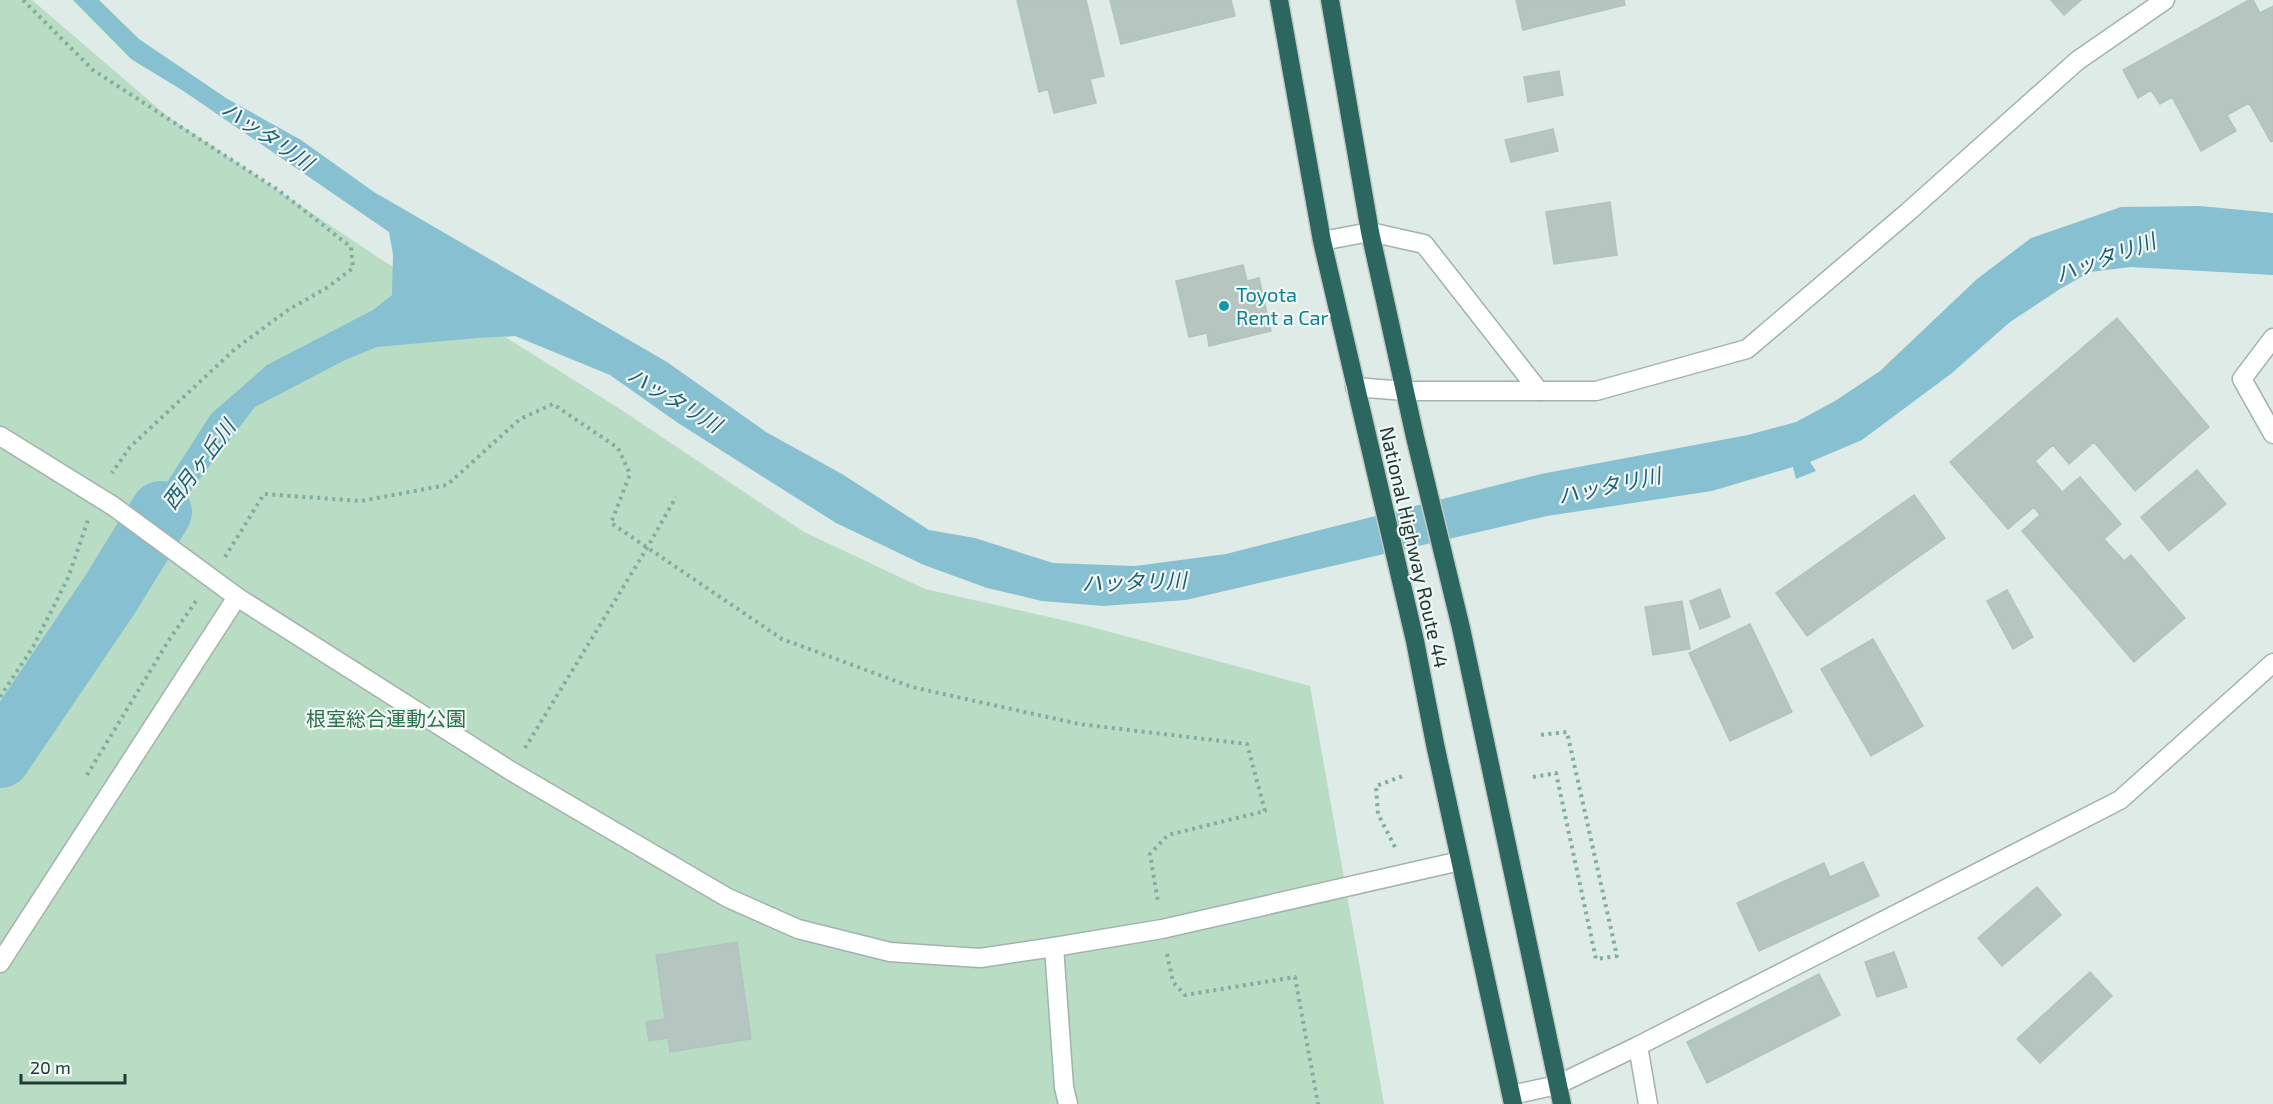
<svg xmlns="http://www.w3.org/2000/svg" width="2273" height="1104" font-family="'Exo 2','Noto Sans JP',sans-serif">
<rect width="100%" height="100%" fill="#dfebe6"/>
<path fill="#b8dcc4" d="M 0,0 L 32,0 L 167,116 L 379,258 L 617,407 L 804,532 L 925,589 L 1084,625 L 1310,686 L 1384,1104 L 0,1104 Z"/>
<path fill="#87c0d0" d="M 73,0 L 99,0 L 139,39 L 226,98 L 301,140 L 374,192 L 667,362 L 766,432 L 842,474 L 929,530 L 975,538 L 1053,563 L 1135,566 L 1226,554 L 1541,474 L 1748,435 L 1796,422 L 1835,401 L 1880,371 L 1977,279 L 2031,238 L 2121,207 L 2200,206 L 2273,213 L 2273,275 L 2131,267 L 2090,272 L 2060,289 L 2010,322 L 1952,373 L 1862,440 L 1810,462 L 1816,471 L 1796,479 L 1793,467 L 1712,491 L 1547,516 L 1186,600 L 1103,606 L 1042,601 L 987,588 L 924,565 L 836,523 L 678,423 L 610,375 L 515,336 L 478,338 L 377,347 L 345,360 L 255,407 L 178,507 L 146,559 L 113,602 L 123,551 L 211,414 L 267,365 L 373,310 L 392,295 L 393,254 L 389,232 L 185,92 L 131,59 Z"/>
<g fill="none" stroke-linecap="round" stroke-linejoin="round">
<path stroke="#87c0d0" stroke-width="62" d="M 0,757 L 109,596 L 161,512"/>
</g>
<path fill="#b5c5bf" stroke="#b2c4be" stroke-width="1.5" d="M 1017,0 L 1086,0 L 1104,76 L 1090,79 L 1096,103 L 1054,113 L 1048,89 L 1039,92 Z
M 1110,0 L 1231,0 L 1235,16 L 1121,44 Z
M 1516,0 L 1624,0 L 1625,5 L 1523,30 Z
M 2051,0 L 2081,0 L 2064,15 Z
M 2249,0 L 2253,0 L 2260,13 L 2273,6 L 2273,141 L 2271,142 L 2249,103 L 2227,115 L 2236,131 L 2201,151 L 2172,97 L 2160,104 L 2151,90 L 2138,98 L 2123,70 Z
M 1559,71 L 1563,95 L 1528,102 L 1524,77 Z
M 1553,129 L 1558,151 L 1511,162 L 1505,140 Z
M 1610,202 L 1617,255 L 1554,264 L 1546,212 Z
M 1243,265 L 1247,281 L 1259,278 L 1271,331 L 1209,346 L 1207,333 L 1189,337 L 1176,281 Z
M 2117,318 L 2209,427 L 2135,491 L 2094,442 L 2069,464 L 2053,445 L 2035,461 L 2062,492 L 2080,477 L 2121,524 L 2104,539 L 2124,561 L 2131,555 L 2185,618 L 2134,662 L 2022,531 L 2040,515 L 2034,507 L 2008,529 L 1950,462 Z
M 2197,470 L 2226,504 L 2169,551 L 2141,517 Z
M 1914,495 L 1945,538 L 1807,636 L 1776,593 Z
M 1720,589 L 1730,617 L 1700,629 L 1690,601 Z
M 2007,590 L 2033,637 L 2013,649 L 1987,601 Z
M 1682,601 L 1690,649 L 1653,655 L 1645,607 Z
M 1750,624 L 1792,712 L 1730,741 L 1689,653 Z
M 1873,639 L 1923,726 L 1871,756 L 1821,669 Z
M 1863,862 L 1879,896 L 1759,951 L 1737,903 L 1824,863 L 1830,877 Z
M 2037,887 L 2061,915 L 2002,966 L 1978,938 Z
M 737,942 L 751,1039 L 670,1052 L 668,1038 L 649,1041 L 646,1022 L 665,1019 L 656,955 Z
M 1894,952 L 1907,987 L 1877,997 L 1865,962 Z
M 2090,972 L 2112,996 L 2040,1063 L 2017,1039 Z
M 1819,974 L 1840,1015 L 1707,1083 L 1687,1042 Z"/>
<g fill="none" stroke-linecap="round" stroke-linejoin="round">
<defs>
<path id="lane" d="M 1322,241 L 1370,232 L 1424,244 L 1539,391
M 2273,338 L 2242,379 L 2273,434
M 0,436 L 113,506 L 237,597
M 1054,947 L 1064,1087 L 1068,1104
M 1511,1095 L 1557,1085 L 1638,1046 L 2120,800 L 2273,663"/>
<path id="street" d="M 1355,387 L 1405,391 L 1596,391 L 1747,349 L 1908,212 L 2077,61 L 2165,0
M 0,963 L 237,597 L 511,771 L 728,898 L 798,929 L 890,952 L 980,958 L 1054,947 L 1162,929 L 1460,861
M 1638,1046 L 1648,1104"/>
<path id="highway" d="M 1279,0 L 1322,241 L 1415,641 L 1435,744 L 1513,1104
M 1330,0 L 1370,232 L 1415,437 L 1461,628 L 1562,1104"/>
</defs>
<use href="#lane" stroke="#a2b3ad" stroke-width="21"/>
<use href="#street" stroke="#a2b3ad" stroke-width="21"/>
<use href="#highway" stroke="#c1c8c6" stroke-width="21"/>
<path stroke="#80aea3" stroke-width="4" stroke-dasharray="3 4.5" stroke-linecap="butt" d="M 23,0 L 93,70 L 278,190 L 351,247 L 353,268 L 328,287 L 288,310 L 235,349 L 130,447 L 112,473
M 225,557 L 264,494 L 361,501 L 447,485 L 520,419 L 553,404 L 618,448 L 630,474 L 611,523 L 782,639 L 912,687 L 1079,724 L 1247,744 L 1265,811 L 1168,835 L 1150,854 L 1158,902
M 0,697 L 33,647 L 68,578 L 88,520
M 525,748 L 647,548 L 676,497
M 87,775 L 169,640 L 196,601
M 1533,777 L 1556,773 L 1596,959 L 1617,956 L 1567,732 L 1539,735
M 1395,847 L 1378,814 L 1376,786 L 1403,776
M 1167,954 L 1173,982 L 1185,995 L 1295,977 L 1318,1104"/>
<use href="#lane" stroke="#fff" stroke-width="18"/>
<use href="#street" stroke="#fff" stroke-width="18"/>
<use href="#highway" stroke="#2c675f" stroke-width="18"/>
</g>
<circle fill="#0f9aa8" stroke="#f0f7f4" stroke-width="2" cx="1224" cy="306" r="6"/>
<g text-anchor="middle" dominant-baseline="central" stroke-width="4.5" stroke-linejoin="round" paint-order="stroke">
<g font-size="20" fill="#0d838f" stroke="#f0f7f4" text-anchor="start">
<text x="1236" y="294">Toyota<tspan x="1236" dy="23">Rent a Car</tspan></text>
</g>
<g font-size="20" fill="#203b35" stroke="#f0f7f4">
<text transform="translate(1415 547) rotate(77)">National Highway Route 44</text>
</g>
<g font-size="20" fill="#2b714b" stroke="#f0f7f4">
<text x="386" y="718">根室総合運動公園</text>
</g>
<g font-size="21" font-style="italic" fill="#1b6076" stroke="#f0f7f4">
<text transform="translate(268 135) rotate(34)">ハッタリ川</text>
<text transform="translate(2105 257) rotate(-20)">ハッタリ川</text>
<text transform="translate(675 399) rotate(31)">ハッタリ川</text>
<text transform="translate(198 464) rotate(-53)">西月ヶ丘川</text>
<text transform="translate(1609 485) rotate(-12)">ハッタリ川</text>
<text transform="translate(1134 581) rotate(-2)">ハッタリ川</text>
</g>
</g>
<path d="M21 1074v9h104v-9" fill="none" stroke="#203b35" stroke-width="3"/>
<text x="30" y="1074" font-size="18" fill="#203b35" stroke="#f0f7f4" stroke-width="4.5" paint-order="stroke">20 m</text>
</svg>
